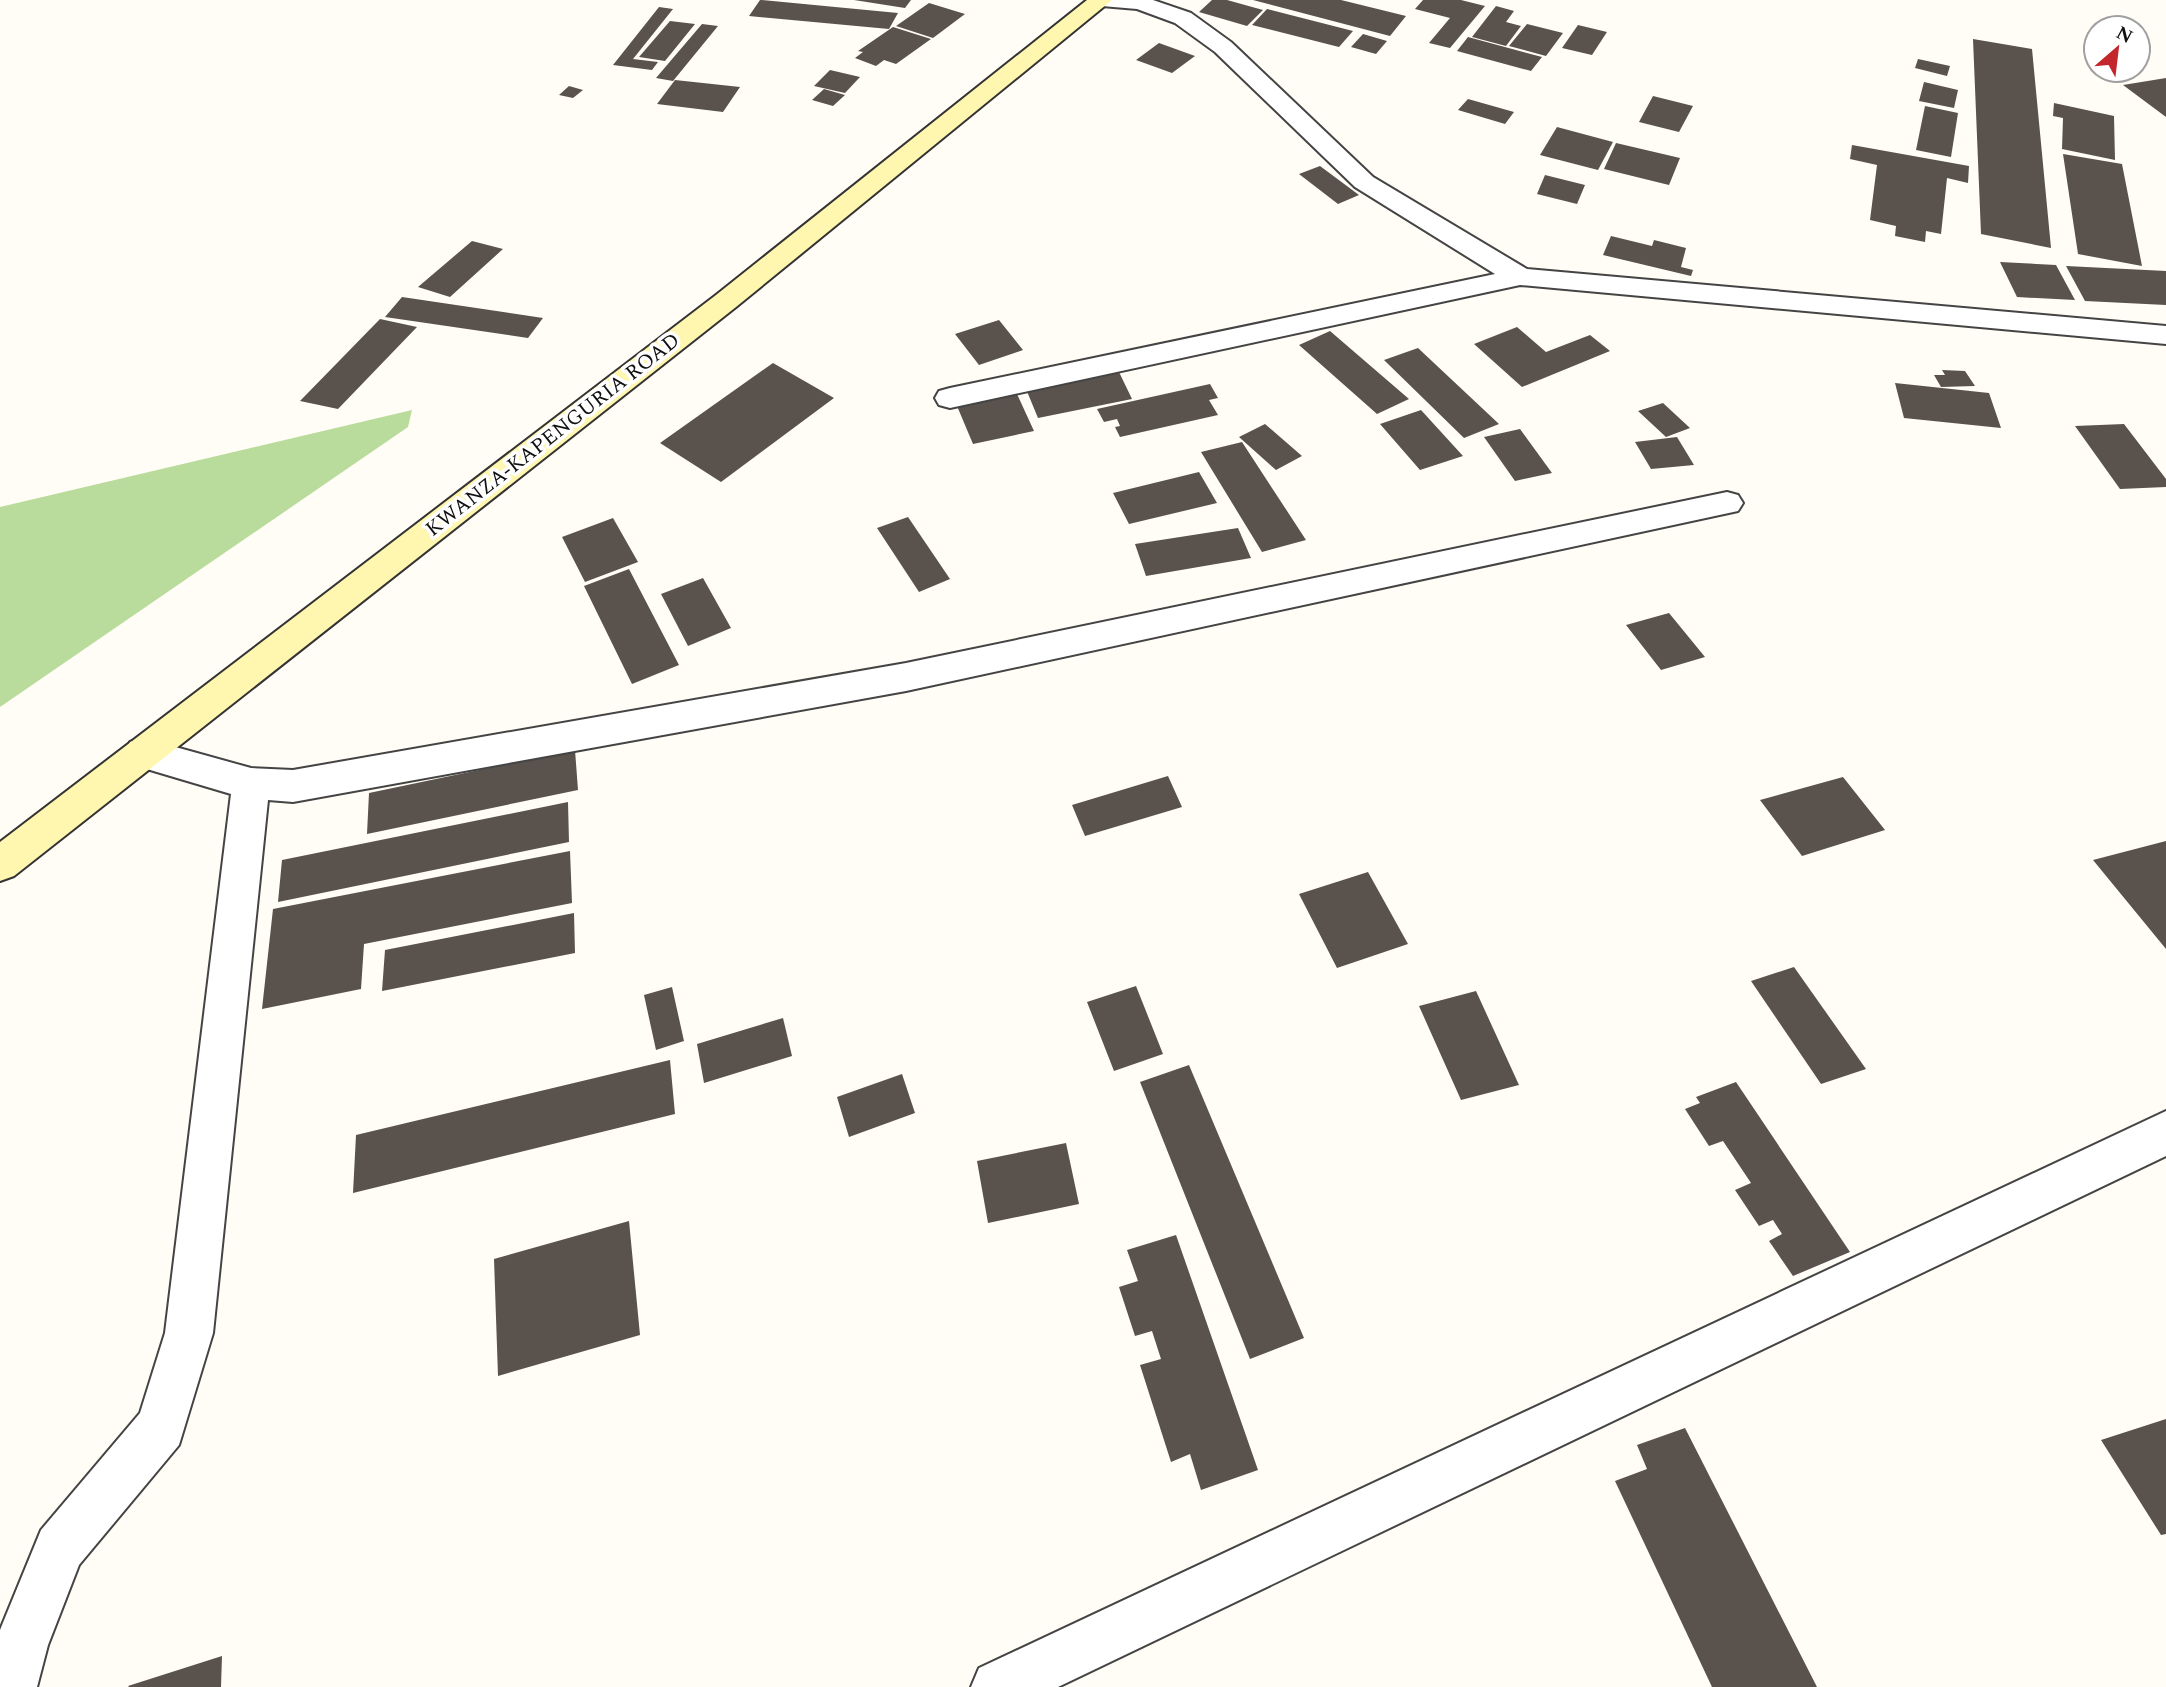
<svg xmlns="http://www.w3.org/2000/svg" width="2166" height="1687" font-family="Spectral,serif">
<rect width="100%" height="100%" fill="#fffdf5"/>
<path fill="#b9dc9c" d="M 412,410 L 408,427 L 0,707 L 0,507 Z"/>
<path fill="#5a524d" d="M 760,0 L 761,0 L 898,13 L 889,29 L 749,16 Z
M 854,0 L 911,0 L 905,8 Z
M 1212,0 L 1227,0 L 1263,10 L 1247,26 L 1199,12 Z
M 1253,0 L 1341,0 L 1406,16 L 1390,36 Z
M 1423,0 L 1461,0 L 1485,6 L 1450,48 L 1429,43 L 1450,18 L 1415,9 Z
M 929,3 L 965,14 L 933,38 L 896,26 Z
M 1496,6 L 1514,11 L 1506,22 L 1521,26 L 1506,46 L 1472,37 Z
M 659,7 L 673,9 L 633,59 L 658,62 L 652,70 L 613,65 Z
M 1267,9 L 1353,31 L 1339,47 L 1252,25 Z
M 670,21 L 695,24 L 665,61 L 639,57 Z
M 702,24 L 718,26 L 673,81 L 656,78 Z
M 1527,24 L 1563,33 L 1546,56 L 1509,46 Z
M 1578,25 L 1607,32 L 1592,55 L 1562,48 Z
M 893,27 L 931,39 L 896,64 L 884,60 L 876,66 L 855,58 L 863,52 L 858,51 Z
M 1363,34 L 1387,41 L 1376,54 L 1351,47 Z
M 1468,37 L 1542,57 L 1531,71 L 1457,51 Z
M 1973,39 L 2032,49 L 2051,248 L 1981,234 Z
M 1159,43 L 1195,56 L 1172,73 L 1136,60 Z
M 1918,59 L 1950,66 L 1947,76 L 1915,68 Z
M 830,70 L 860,77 L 845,93 L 814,86 Z
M 2166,78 L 2166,117 L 2123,85 Z
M 675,80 L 740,87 L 723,112 L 657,104 Z
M 1924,82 L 1958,90 L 1954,108 L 1919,101 Z
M 569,86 L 583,90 L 573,98 L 559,95 Z
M 824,89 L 845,95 L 833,106 L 812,100 Z
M 1653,96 L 1693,106 L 1679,132 L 1639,122 Z
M 1468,99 L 1514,112 L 1505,124 L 1458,110 Z
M 2054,103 L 2114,116 L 2115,160 L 2062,149 L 2063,118 L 2053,116 Z
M 1925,106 L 1958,113 L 1951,157 L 1916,150 Z
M 1557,127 L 1613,142 L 1598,170 L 1540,155 Z
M 1616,143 L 1680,158 L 1669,185 L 1604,169 Z
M 1852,145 L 1969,166 L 1968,183 L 1947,178 L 1941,234 L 1926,231 L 1925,242 L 1895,236 L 1896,226 L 1870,220 L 1877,165 L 1850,159 Z
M 2063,154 L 2122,164 L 2142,266 L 2078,254 Z
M 1320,166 L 1359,195 L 1338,204 L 1299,174 Z
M 1545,175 L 1585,185 L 1577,204 L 1537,194 Z
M 1611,236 L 1652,246 L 1654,240 L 1686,248 L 1681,267 L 1693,270 L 1691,276 L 1603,255 Z
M 472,241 L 503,249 L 450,297 L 418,287 Z
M 2000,262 L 2056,265 L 2075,300 L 2017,297 Z
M 2066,266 L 2166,271 L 2166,305 L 2085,301 Z
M 402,297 L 543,318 L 528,338 L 385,317 Z
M 380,319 L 417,327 L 338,409 L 300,401 Z
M 999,320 L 1023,350 L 979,365 L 955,334 Z
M 1517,327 L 1546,352 L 1590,335 L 1610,351 L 1522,387 L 1474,344 Z
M 1330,331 L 1409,399 L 1377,414 L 1299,345 Z
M 1418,348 L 1499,424 L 1464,438 L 1384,360 Z
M 773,363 L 834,398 L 721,482 L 660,443 Z
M 1942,370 L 1965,371 L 1975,386 L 1941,387 L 1934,375 L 1945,375 Z
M 1119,372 L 1132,399 L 1038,418 L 1026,389 Z
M 1895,383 L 1989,393 L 2001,428 L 1904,418 Z
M 1210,384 L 1218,398 L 1209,400 L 1218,415 L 1120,437 L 1115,427 L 1120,426 L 1117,419 L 1104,422 L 1097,409 Z
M 1017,394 L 1034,431 L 973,444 L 957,406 Z
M 1663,403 L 1690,428 L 1666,437 L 1638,411 Z
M 1421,410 L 1463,456 L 1420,470 L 1380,424 Z
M 1265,424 L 1302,456 L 1276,470 L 1239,437 Z
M 2124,424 L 2166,479 L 2166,487 L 2120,489 L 2075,426 Z
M 1520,429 L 1552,473 L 1515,481 L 1484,437 Z
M 1677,437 L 1694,465 L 1651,469 L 1635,442 Z
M 1242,442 L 1306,540 L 1262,552 L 1201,452 Z
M 1199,472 L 1217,503 L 1129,524 L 1113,493 Z
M 908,517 L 950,579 L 919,592 L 877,528 Z
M 613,518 L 638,562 L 585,582 L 562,537 Z
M 1238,528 L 1251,558 L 1146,576 L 1135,544 Z
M 629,569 L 679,665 L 632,684 L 584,586 Z
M 703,578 L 731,628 L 688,646 L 661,594 Z
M 1669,613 L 1705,657 L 1661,670 L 1626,625 Z
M 575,750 L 578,790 L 367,834 L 369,793 Z
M 1168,776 L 1182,807 L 1085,836 L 1072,805 Z
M 1843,777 L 1885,830 L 1802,856 L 1760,800 Z
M 568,802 L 569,842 L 278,902 L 282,860 Z
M 2166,841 L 2166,949 L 2093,860 Z
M 570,851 L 572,903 L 364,944 L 361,989 L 262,1009 L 273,909 Z
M 1368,872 L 1408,944 L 1337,968 L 1299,894 Z
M 574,913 L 575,953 L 382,991 L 385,950 Z
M 1794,967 L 1866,1069 L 1821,1084 L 1751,981 Z
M 1136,986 L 1163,1054 L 1114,1071 L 1087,1002 Z
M 672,987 L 684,1041 L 656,1050 L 644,995 Z
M 1476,991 L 1519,1085 L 1461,1100 L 1419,1006 Z
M 783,1018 L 792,1056 L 704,1083 L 697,1044 Z
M 670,1060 L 675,1114 L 353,1193 L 356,1135 Z
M 1189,1065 L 1304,1338 L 1250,1359 L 1140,1082 Z
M 902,1074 L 915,1113 L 849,1137 L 837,1097 Z
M 1736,1082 L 1850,1252 L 1793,1276 L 1769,1241 L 1782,1234 L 1773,1220 L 1759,1226 L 1735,1190 L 1751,1183 L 1723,1141 L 1709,1146 L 1685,1109 L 1700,1103 L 1696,1097 Z
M 1066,1143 L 1079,1204 L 988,1223 L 977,1161 Z
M 629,1221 L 640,1335 L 498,1376 L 494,1259 Z
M 1176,1235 L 1258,1470 L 1201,1490 L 1190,1454 L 1171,1462 L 1140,1365 L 1161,1359 L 1152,1331 L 1135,1336 L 1119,1287 L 1138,1281 L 1127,1250 Z
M 2166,1419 L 2166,1534 L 2161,1535 L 2101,1440 Z
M 1685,1428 L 1817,1687 L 1712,1687 L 1615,1481 L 1647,1469 L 1637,1445 Z
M 222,1656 L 221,1687 L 129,1687 L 128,1686 Z"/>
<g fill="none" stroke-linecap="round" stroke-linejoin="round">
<defs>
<path id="street" d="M 1087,0 L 1153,0 L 1191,13 L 1231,42 L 1373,177 L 1527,269 L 2166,326 L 2166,344 L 1520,285 L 950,408 L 939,405 L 935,398 L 939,391 L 950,388 L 1495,274 L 1355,187 L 1215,52 L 1175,23 L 1137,9 L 1090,5 Z
M 1727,492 L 1738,495 L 1743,503 L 1738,511 L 906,691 L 293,802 L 268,800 L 213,1333 L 179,1445 L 79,1565 L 48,1645 L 37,1687 L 0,1687 L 0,1630 L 41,1530 L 140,1413 L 165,1333 L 231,794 L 130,764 L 125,753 L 130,742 L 143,738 L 251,768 L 293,770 L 906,663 Z
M 2166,1111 L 2166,1156 L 1058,1687 L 971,1687 L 979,1668 Z"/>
<path id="secondary" d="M 1087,0 L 1112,0 L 736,307 L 14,876 L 0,881 L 0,842 L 716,295 Z"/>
</defs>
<use href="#street" stroke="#444" stroke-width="4"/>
<use href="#secondary" stroke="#333" stroke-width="4"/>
<use href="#street" fill="#fff" fill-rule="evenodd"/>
<use href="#secondary" fill="#fff6b0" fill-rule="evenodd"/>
</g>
<g text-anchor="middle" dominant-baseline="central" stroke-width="7" stroke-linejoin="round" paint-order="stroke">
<g font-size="21" fill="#111" stroke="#fff">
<text transform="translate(553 435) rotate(-38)">KWANZA-KAPENGURIA ROAD</text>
</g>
</g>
<g transform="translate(2117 49) rotate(28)"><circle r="33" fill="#ffffff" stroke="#a0a0a0" stroke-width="2"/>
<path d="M0-5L12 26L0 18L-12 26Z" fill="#c4262e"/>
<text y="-10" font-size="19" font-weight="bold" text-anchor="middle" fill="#111111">N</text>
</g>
</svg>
